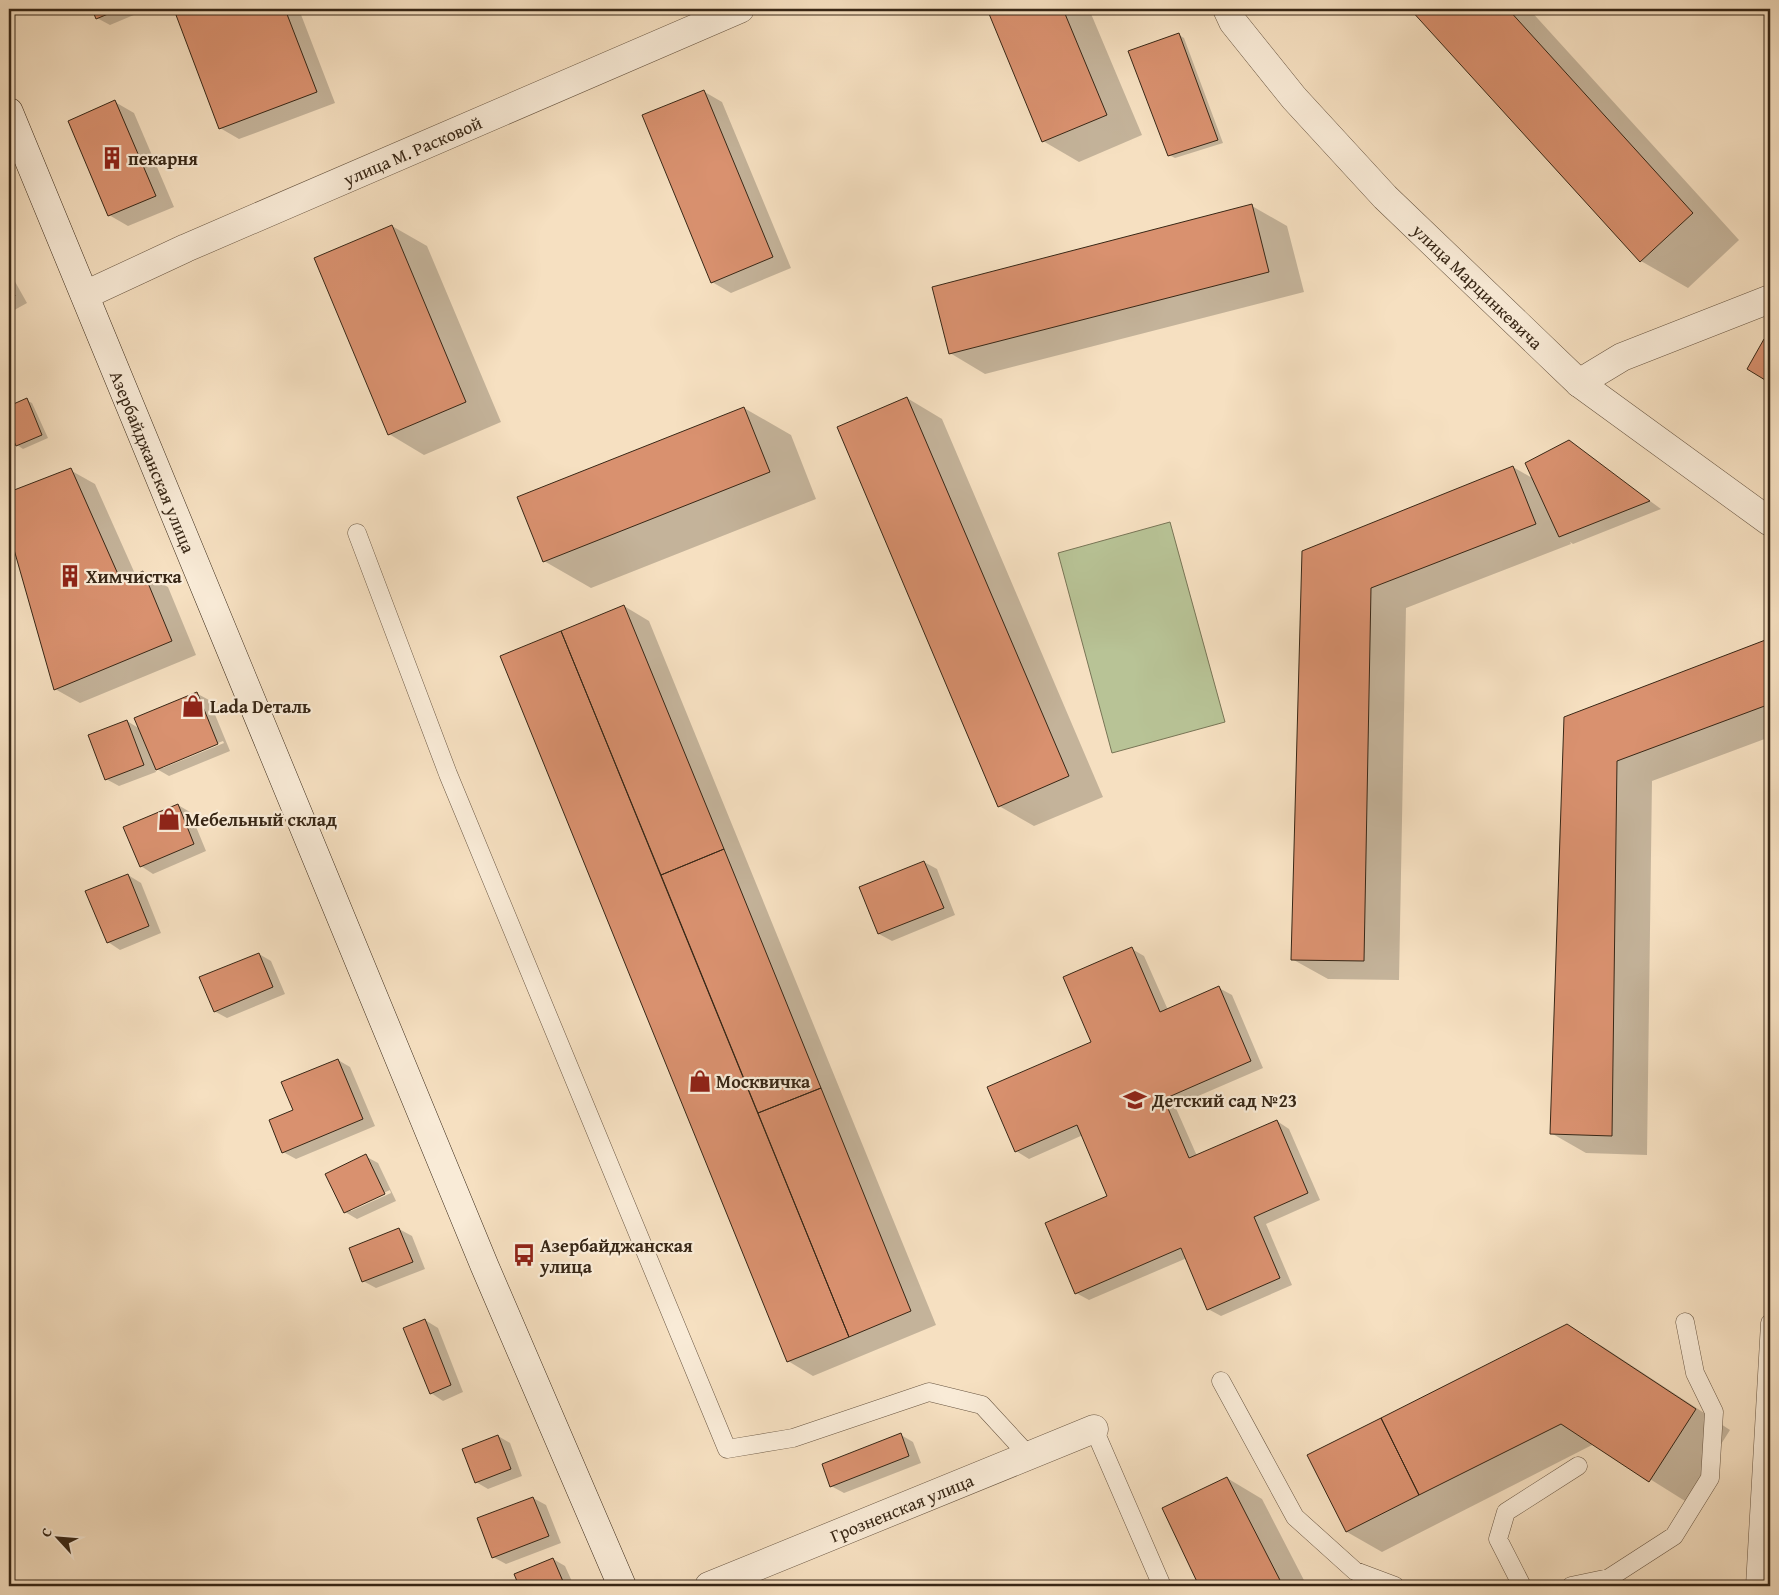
<svg xmlns="http://www.w3.org/2000/svg" width="1779" height="1595" font-family="'Gentium Book Plus',serif">
<rect width="100%" height="100%" fill="#f6e0c1"/>
<filter id="stains"><feTurbulence type="fractalNoise" baseFrequency=".004" numOctaves="4"/><feColorMatrix values="0 0 0 0 .2 0 0 0 0 .09 0 0 0 0 .02 0 0 0 .5 -.17"/></filter>
<radialGradient id="worn" r=".72"><stop offset=".6" stop-color="#630" stop-opacity="0"/><stop offset="1" stop-color="#630" stop-opacity=".3"/></radialGradient>
<path fill="#b8c396" stroke="#787556" d="M 1170,522 L 1225,722 L 1112,753 L 1058,553 Z"/>
<path fill="#0003" fill-rule="evenodd" d="M 93,9 L 148,9 L 110,25 L 97,18 Z
M 196,9 L 308,9 L 300,12 L 335,103 L 239,139 L 220,128 L 178,16 Z
M 988,9 L 1089,9 L 1142,135 L 1079,162 L 1043,141 Z
M 1411,9 L 1529,9 L 1739,240 L 1688,288 L 1641,261 Z
M 1179,35 L 1184,38 L 1223,143 L 1175,158 L 1169,155 Z
M 703,91 L 722,102 L 791,268 L 731,293 L 712,282 Z
M 115,102 L 134,113 L 174,207 L 128,226 L 109,215 Z
M 1252,206 L 1287,226 L 1304,292 L 985,374 L 950,353 Z
M 392,226 L 427,246 L 501,422 L 424,455 L 389,434 Z
M 9,271 L 27,303 L 9,313 Z
M 907,398 L 942,419 L 1103,797 L 1034,826 L 999,806 Z
M 26,400 L 32,403 L 48,438 L 23,449 L 17,445 L 9,426 L 9,407 Z
M 744,408 L 791,435 L 816,499 L 591,588 L 544,561 Z
M 1569,442 L 1661,509 L 1573,544 L 1570,542 L 1571,544 L 1406,608 L 1399,980 L 1328,979 L 1292,959 L 1303,552 L 1513,467 L 1534,479 Z
M 70,470 L 95,484 L 136,576 L 143,573 L 168,587 L 196,655 L 80,703 L 55,689 L 9,528 L 9,494 Z
M 624,606 L 649,621 L 936,1325 L 813,1376 L 788,1361 L 501,657 Z
M 1768,640 L 1770,642 L 1770,737 L 1652,781 L 1647,1155 L 1586,1153 L 1551,1133 L 1566,718 Z
M 196,693 L 209,700 L 230,751 L 169,776 L 155,768 L 156,772 L 119,786 L 106,779 L 127,721 L 140,729 ZM 223,741 L 224,743 L 163,768 L 163,766 Z
M 178,805 L 190,812 L 206,851 L 153,874 L 141,866 Z
M 924,862 L 937,869 L 955,915 L 892,941 L 879,934 Z
M 128,875 L 141,883 L 161,933 L 120,950 L 108,942 Z
M 1132,949 L 1144,956 L 1168,1010 L 1219,988 L 1232,995 L 1263,1068 L 1175,1106 L 1197,1156 L 1277,1121 L 1289,1129 L 1320,1200 L 1266,1224 L 1292,1285 L 1221,1316 L 1208,1309 L 1187,1258 L 1089,1300 L 1076,1293 L 1109,1197 L 1083,1135 L 1029,1159 L 1016,1151 L 1093,1042 Z
M 259,954 L 271,961 L 285,994 L 227,1018 L 214,1011 Z
M 338,1060 L 350,1067 L 375,1126 L 296,1159 L 283,1152 Z
M 365,1156 L 378,1163 L 396,1201 L 357,1219 L 345,1212 ZM 390,1190 L 391,1193 L 351,1211 L 351,1208 Z
M 399,1229 L 412,1236 L 425,1269 L 376,1288 L 363,1281 Z
M 425,1320 L 438,1328 L 463,1392 L 443,1401 L 431,1393 Z
M 1567,1326 L 1602,1346 L 1730,1430 L 1685,1501 L 1594,1444 L 1382,1552 L 1347,1532 L 1309,1456 Z
M 901,1435 L 913,1442 L 921,1463 L 844,1493 L 831,1486 Z
M 498,1436 L 510,1443 L 522,1476 L 488,1489 L 476,1482 Z
M 1227,1478 L 1262,1499 L 1307,1586 L 1200,1586 L 1164,1509 Z
M 533,1498 L 546,1505 L 561,1543 L 506,1564 L 493,1557 Z
M 553,1559 L 565,1566 L 574,1586 L 521,1586 L 516,1575 Z
M 886,1584 L 891,1586 L 880,1586 Z"/>
<path fill="#d9916f" stroke="#382716" d="M 92,9 L 120,9 L 96,19 Z
M 193,9 L 285,9 L 317,92 L 219,129 L 176,15 Z
M 987,9 L 1063,9 L 1107,115 L 1042,142 Z
M 1410,9 L 1508,9 L 1693,213 L 1640,262 Z
M 1179,33 L 1218,140 L 1168,156 L 1128,51 Z
M 704,90 L 773,257 L 711,283 L 642,115 Z
M 115,100 L 156,196 L 108,216 L 68,121 Z
M 1252,204 L 1269,272 L 949,354 L 932,287 Z
M 392,225 L 466,402 L 388,435 L 314,258 Z
M 9,284 L 15,296 L 9,299 Z
M 1764,339 L 1770,342 L 1770,383 L 1747,369 Z
M 907,397 L 1069,776 L 998,807 L 837,427 Z
M 27,398 L 42,435 L 16,446 L 9,429 L 9,406 Z
M 744,407 L 770,472 L 543,562 L 517,497 Z
M 1569,440 L 1650,501 L 1559,537 L 1525,463 Z
M 1513,466 L 1536,524 L 1371,588 L 1364,961 L 1291,960 L 1302,551 Z
M 71,468 L 121,581 L 143,571 L 172,641 L 54,690 L 9,532 L 9,492 Z
M 624,605 L 724,849 L 661,875 L 561,631 Z
M 561,631 L 849,1337 L 787,1362 L 500,656 Z
M 1768,639 L 1770,645 L 1770,704 L 1617,761 L 1612,1136 L 1550,1134 L 1564,717 Z
M 197,692 L 218,744 L 156,770 L 134,718 Z
M 127,720 L 144,765 L 105,780 L 88,735 Z
M 178,804 L 194,844 L 140,867 L 123,827 Z
M 724,849 L 821,1088 L 758,1113 L 661,875 Z
M 924,861 L 944,908 L 878,934 L 859,887 Z
M 128,874 L 149,926 L 107,943 L 85,891 Z
M 1132,947 L 1160,1012 L 1219,986 L 1251,1061 L 1164,1099 L 1189,1158 L 1277,1120 L 1308,1193 L 1254,1217 L 1280,1278 L 1207,1310 L 1181,1248 L 1075,1294 L 1045,1223 L 1107,1196 L 1077,1125 L 1015,1152 L 987,1087 L 1091,1042 L 1063,977 Z
M 259,953 L 273,987 L 214,1012 L 199,977 Z
M 338,1059 L 363,1119 L 282,1153 L 269,1120 L 293,1110 L 281,1082 Z
M 821,1088 L 911,1311 L 849,1337 L 758,1113 Z
M 366,1154 L 385,1194 L 344,1213 L 325,1174 Z
M 399,1228 L 413,1262 L 362,1282 L 349,1248 Z
M 425,1319 L 451,1385 L 430,1394 L 403,1328 Z
M 1567,1324 L 1696,1409 L 1649,1482 L 1561,1424 L 1419,1495 L 1381,1418 Z
M 1381,1418 L 1419,1495 L 1346,1532 L 1307,1455 Z
M 901,1433 L 909,1456 L 830,1487 L 822,1464 Z
M 498,1435 L 511,1469 L 475,1483 L 462,1449 Z
M 1227,1477 L 1283,1586 L 1199,1586 L 1162,1508 Z
M 533,1497 L 549,1536 L 492,1558 L 477,1518 Z
M 553,1558 L 565,1586 L 519,1586 L 514,1574 Z"/>
<g fill="none" stroke-linecap="round" stroke-linejoin="round">
<defs>
<path id="service" d="M 357,533 L 448,774 L 727,1449 L 793,1438 L 929,1392 L 982,1405 L 1028,1455
M 1221,1381 L 1295,1517 L 1355,1571 L 1395,1586
M 1094,1429 L 1162,1586
M 1522,1586 L 1498,1539 L 1506,1512 L 1578,1466
M 1571,1586 L 1609,1578 L 1674,1536 L 1710,1478 L 1714,1412 L 1695,1373 L 1685,1322
M 1755,1586 L 1770,1323"/>
<g id="minor">
<path id="s1" d="M 1227,9 L 1233,22 L 1294,98 L 1385,197 L 1579,383 L 1770,522"/>
<path id="s2" d="M 85,295 L 186,248 L 740,9"/>
<path d="M 1579,383 L 1622,357 L 1770,299"/>
<path id="s3" d="M 709,1586 L 1094,1429"/>
</g>
<g id="secondary">
<path id="s4" d="M 9,112 L 485,1267 L 622,1586"/>
</g>
</defs>
<use href="#service" stroke="#685541" stroke-width="19"/>
<use href="#minor" stroke="#685541" stroke-width="29"/>
<use href="#secondary" stroke="#382716" stroke-width="29"/>
<use href="#service" stroke="#f9ebd7" stroke-width="18"/>
<use href="#minor" stroke="#f9ebd7" stroke-width="28"/>
<use href="#secondary" stroke="#f9ebd7" stroke-width="28"/>
</g>
<defs>
<symbol id="building-bare" viewBox="-9 -9 18 18"><path d="M-4-6H4V6H1V3H-1V6H-4ZM-2.5-4.3h1.7v1.8h-1.7ZM.8-4.3h1.7v1.8H.8ZM-2.5-1h1.7V.8h-1.7ZM.8-1h1.7V.8H.8Z" fill="#8f2418" stroke="#f9ebd7" stroke-width="2.5" paint-order="stroke"/></symbol>
<symbol id="shop-bare" viewBox="-9 -9 18 18"><path d="M-5-2.5h2.3a2.7 3.5 0 0 1 5.4 0H5L5.5 6h-11ZM-1.5-2.5h3a1.5 2.3 0 0 0-3 0Z" fill="#8f2418" stroke="#f9ebd7" stroke-width="2.5" paint-order="stroke"/></symbol>
<symbol id="school-bare" viewBox="-9 -9 18 18"><path d="M0-5L7-2L0 1L-7-2ZM-4 1L0 2.5L4 1V4Q0 6-4 4Z" fill="#8f2418" stroke="#f9ebd7" stroke-width="2.5" paint-order="stroke"/></symbol>
<symbol id="bus-bare" viewBox="-9 -9 18 18"><path d="M-5-6H5V4H4V6H2V4H-2V6H-4V4H-5ZM-3.5-4V0h7V-4ZM-3.5 1.2v1.5H-2V1.2ZM2 1.2v1.5H3.5V1.2Z" fill="#8f2418" stroke="#f9ebd7" stroke-width="2.5" paint-order="stroke"/></symbol>
</defs>
<g fill-rule="evenodd">
<use href="#building-bare" x="96" y="142" width="32" height="32"/>
<use href="#building-bare" x="54" y="560" width="32" height="32"/>
<use href="#shop-bare" x="177" y="690" width="32" height="32"/>
<use href="#shop-bare" x="153" y="803" width="32" height="32"/>
<use href="#shop-bare" x="684" y="1065" width="32" height="32"/>
<use href="#school-bare" x="1119" y="1084" width="32" height="32"/>
<use href="#bus-bare" x="508" y="1239" width="32" height="32"/>
</g>
<g text-anchor="middle" dominant-baseline="central" stroke-width="4.5" stroke-linejoin="round" paint-order="stroke">
<g font-size="18" fill="#382716" stroke="#f9ebd7">
<text stroke="none"><textPath href="#s2" startOffset="358">улица М. Расковой</textPath></text>
<text stroke="none"><textPath href="#s1" startOffset="375">улица Марцинкевича</textPath></text>
<text stroke="none"><textPath href="#s4" startOffset="378">Азербайджанская улица</textPath></text>
<text stroke="none"><textPath href="#s3" startOffset="208">Грозненская улица</textPath></text>
</g>
<g font-size="18" font-weight="bold" fill="#382716" stroke="#f9ebd7" text-anchor="start">
<text x="128" y="158">пекарня</text>
<text x="86" y="576">Химчистка</text>
<text x="210" y="706">Lada Dеталь</text>
<text x="185" y="819">Мебельный склад</text>
<text x="716" y="1081">Москвичка</text>
<text x="1152" y="1100">Детский сад №23</text>
<text x="540" y="1245">Азербайджанская<tspan x="540" dy="21">улица</tspan></text>
</g>
</g>
<rect width="1779" height="1595" fill="none" stroke="#f6e0c1" stroke-width="30"/>
<rect x="10" y="10" width="1759" height="1575" fill="none" stroke="#382716" stroke-width="2.5"/>
<rect x="15" y="15" width="1749" height="1565" fill="none" stroke="#382716"/>
<g transform="translate(58 1538) rotate(296)" stroke="#f9ebd7" stroke-width="4" paint-order="stroke">
<path d="M0-4L9 19L0 12L-9 19Z" fill="#382716"/>
<text y="-8" font-size="14" font-weight="bold" text-anchor="middle" fill="#382716">С</text>
</g>
<rect width="100%" height="100%" filter="url(#stains)"/>
<rect width="100%" height="100%" fill="url(#worn)"/>
</svg>
